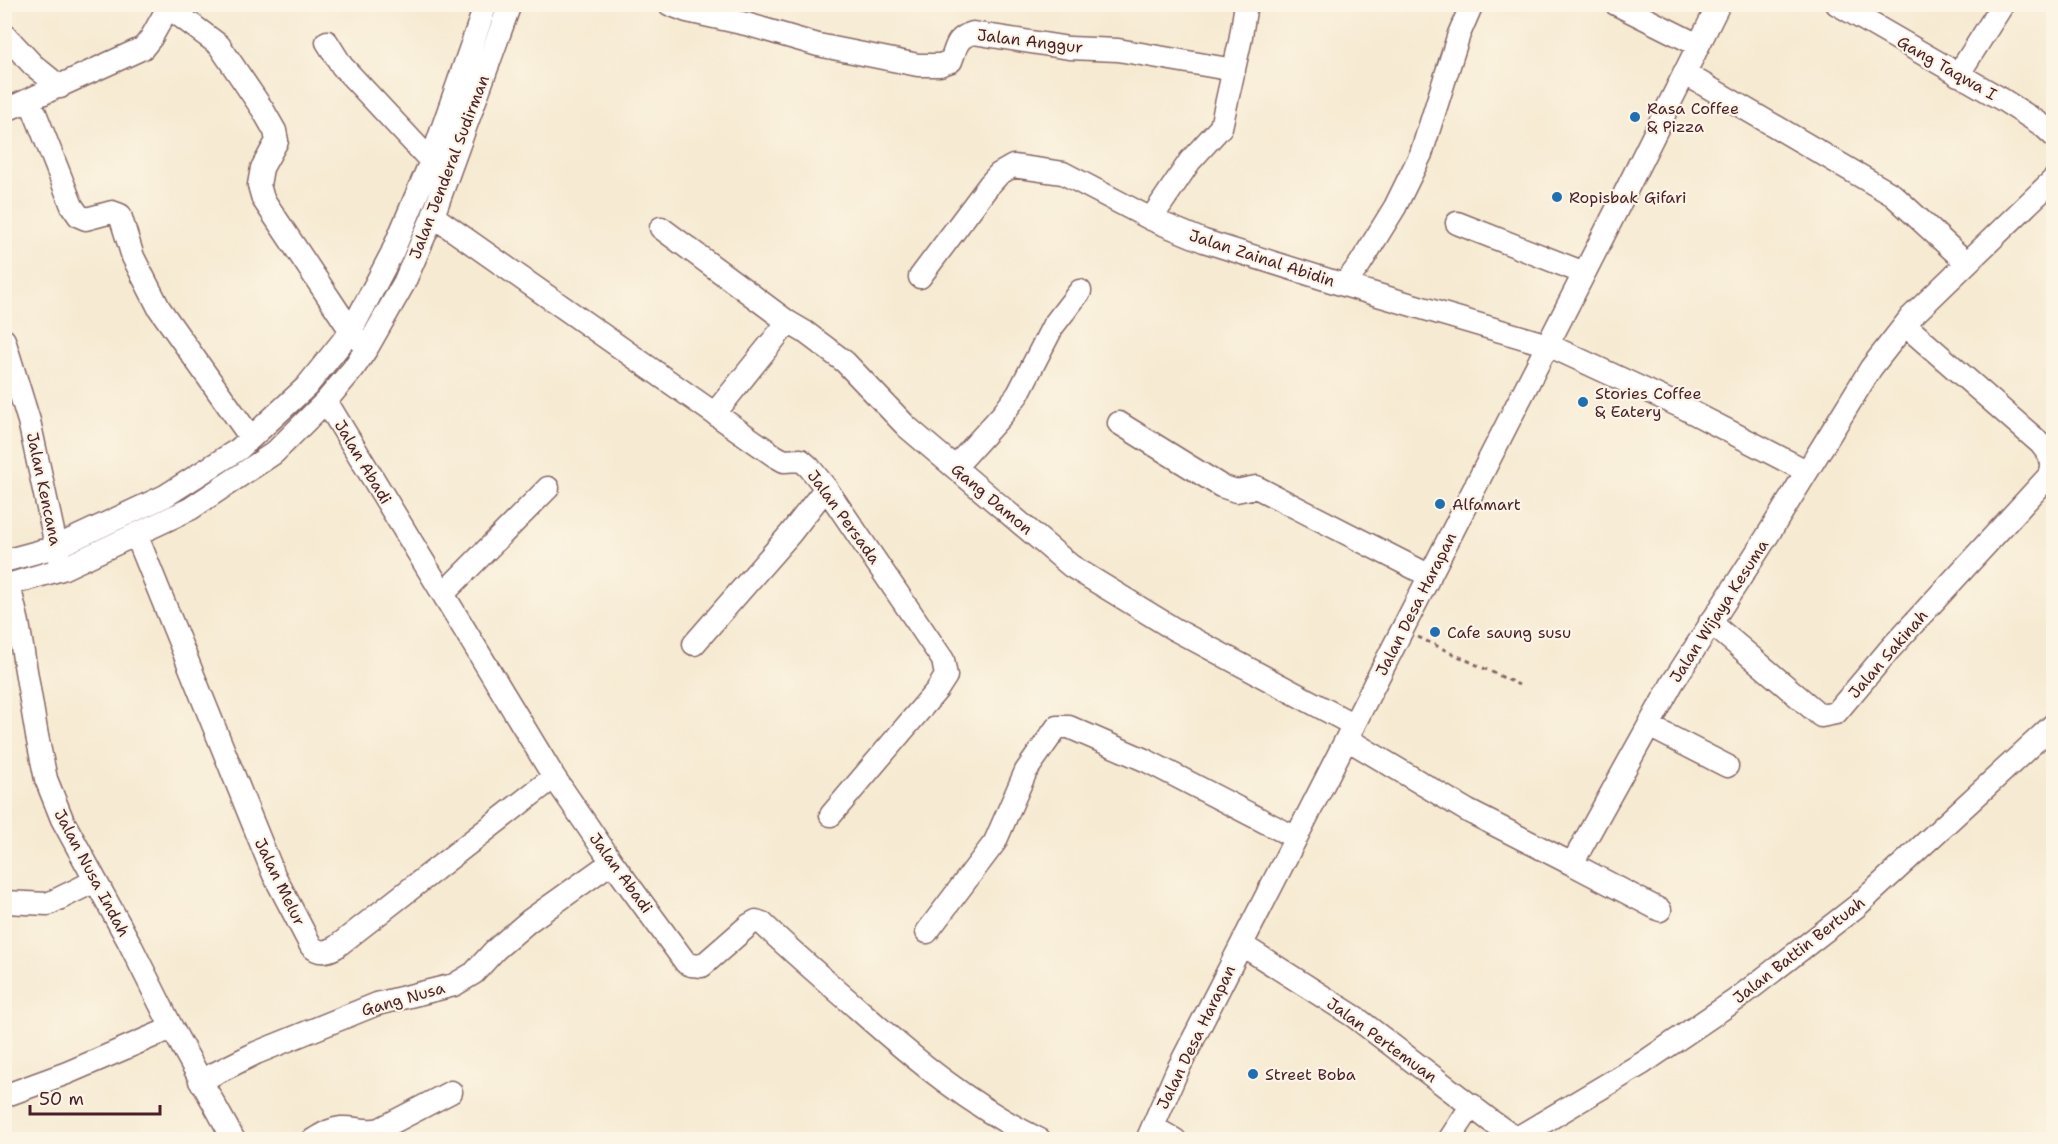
<svg xmlns="http://www.w3.org/2000/svg" width="2058" height="1144" font-family="'Shantell Sans',sans-serif">
<rect width="100%" height="100%" fill="#fcf5e5"/>
<filter id="ink" filterUnits="userSpaceOnUse"><feTurbulence type="fractalNoise" baseFrequency=".0167" numOctaves="2"/><feDisplacementMap in="SourceGraphic" scale="12" xChannelSelector="R" yChannelSelector="G"/><feConvolveMatrix kernelMatrix="1 2 1 2 8 2 1 2 1" color-interpolation-filters="sRGB"/></filter>
<filter id="wash" filterUnits="userSpaceOnUse"><feTurbulence type="fractalNoise" baseFrequency=".008" numOctaves="4" result="noise"/><feDisplacementMap in="SourceGraphic" scale="24" xChannelSelector="R" yChannelSelector="G"/><feGaussianBlur stdDeviation="1.35" result="paint"/><feColorMatrix in="noise" values="0 0 0 0 0 0 0 0 0 0 0 0 0 0 0 0 0 1.4 0 .05"/><feComposite in="paint" operator="in"/></filter>
<g filter="url(#wash)">
<rect width="100%" height="100%" fill="#f6ead2"/>
</g>
<g filter="url(#ink)">
<g fill="none" stroke-linecap="round" stroke-linejoin="round">
<defs>
<path id="minor" d="M 669,4 L 687,11 L 746,24 L 818,45 L 918,65 L 940,65 L 951,61 C 957,46 956,38 973,33 L 1069,48 L 1118,50 L 1234,70
M 1616,4 L 1698,45
M 1837,4 L 2003,100 L 2042,125 L 2054,136
M 168,7 L 219,45 L 263,110 L 275,131 L 277,141 L 262,168 L 259,185 L 263,199 L 351,331 L 359,340
M 4,34 L 33,65 L 60,87
M 327,42 L 342,66 L 431,161
M 1684,73 L 1893,195 L 1967,263
M 1958,75 L 2003,4
M 30,100 L 72,206 L 79,216 L 86,219 L 112,212 L 120,215 L 133,257 L 159,308 L 251,438
M 4,111 L 143,48 L 151,38 L 170,4
M 433,216 L 775,456 L 784,461 L 801,460 L 809,467 L 826,488 L 943,660 L 946,676 L 937,690 L 831,815
M 1151,219 L 1190,161 L 1221,127 L 1240,42 L 1246,4
M 1457,223 L 1584,273
M 661,228 L 788,322 L 805,332 L 845,362 L 907,427 L 1071,566 L 1174,629 L 1354,725
M 920,277 L 989,185 L 999,174 L 1013,166 L 1063,173 L 1151,219 L 1204,241 L 1344,285 L 1548,345 L 1684,408 L 1806,471
M 1344,285 L 1360,264 L 1395,207 L 1421,154 L 1459,34 L 1472,4
M 4,340 L 29,421 L 59,559
M 326,401 L 554,777 L 612,862 L 686,963 L 691,965 L 702,966 L 749,925 L 756,921 L 762,923 C 793,953 826,981 858,1009 C 914,1059 972,1107 1040,1140
M 715,413 L 788,322
M 1119,423 L 1221,486 L 1236,491 L 1256,487 L 1430,576
M 955,467 L 1002,415 L 1018,394 L 1053,326 L 1080,291
M 136,534 L 274,875 L 311,946 C 319,954 327,952 336,947 L 554,777
M 4,561 L 56,547 L 165,496 L 239,449 L 306,387 L 351,331 L 392,253 L 431,161 L 486,4
M 9,585 L 18,623 L 37,736 L 46,779 L 62,819 L 129,942 L 172,1028 L 234,1140
M 4,586 L 62,569 L 190,509 L 274,453 L 326,401 L 353,369 L 367,348 L 404,283 L 433,216 L 510,4
M 443,594 L 548,488
M 1710,622 L 1821,716 L 1836,713 L 1889,650 L 2049,476 C 2057,463 2048,453 2040,443 L 1905,325
M 694,644 L 790,534 L 826,488
M 1649,726 L 1727,766
M 1347,739 L 1468,811 L 1572,864 L 1673,682 L 1766,538 L 1871,368 L 1911,317 L 2054,179
M 1572,864 L 1660,910
M 4,902 L 48,904 L 95,881
M 927,932 L 995,842 L 1026,771 L 1057,727 L 1069,727 L 1147,761 L 1296,838
M 1242,945 L 1355,1017 L 1491,1121 L 1518,1140
M 200,1081 L 256,1053 L 377,1004 L 454,985 L 474,973 L 495,950 L 529,921 L 612,862
M 4,1096 L 67,1073 L 172,1028
M 1153,1127 L 1175,1140
M 1517,1138 L 1643,1063 L 1737,999 L 1857,906 L 2054,724
M 313,1140 C 322,1135 330,1129 341,1128 C 355,1127 366,1133 380,1129 L 451,1092
M 1147,1140 L 1177,1071 L 1618,207 L 1719,4
M 1449,1140 L 1472,1105"/>
</defs>
<use href="#minor" stroke="#866665" stroke-width="25"/>
<path stroke="#866665" stroke-width="3" stroke-dasharray="4.5 4.5" stroke-linecap="butt" d="M 1418,637 L 1519,685"/>
<use href="#minor" stroke="#fff" stroke-width="22"/>
</g>
</g>
<g fill="#1f6fb2" stroke="#fcf5e5" stroke-width="2">
<circle cx="1635" cy="117" r="6"/>
<circle cx="1557" cy="197" r="6"/>
<circle cx="1583" cy="402" r="6"/>
<circle cx="1440" cy="504" r="6"/>
<circle cx="1435" cy="632" r="6"/>
<circle cx="1253" cy="1074" r="6"/>
</g>
<g text-anchor="middle" dominant-baseline="central" stroke-width="4.5" stroke-linejoin="round" paint-order="stroke">
<g font-size="16" fill="#4a1f2b" stroke="#fcf5e5">
<text transform="translate(1030 41) rotate(7)">Jalan Anggur</text>
<text transform="translate(1947 68) rotate(30)">Gang Taqwa I</text>
<text transform="translate(449 167) rotate(-69)">Jalan Jenderal Sudirman</text>
<text transform="translate(1262 258) rotate(18)">Jalan Zainal Abidin</text>
<text transform="translate(363 462) rotate(59)">Jalan Abadi</text>
<text transform="translate(44 489) rotate(78)">Jalan Kencana</text>
<text transform="translate(992 499) rotate(40)">Gang Damon</text>
<text transform="translate(844 517) rotate(54)">Jalan Persada</text>
<text transform="translate(1416 604) rotate(-63)">Jalan Desa Harapan</text>
<text transform="translate(1719 611) rotate(-57)">Jalan Wijaya Kesuma</text>
<text transform="translate(1888 654) rotate(-49)">Jalan Sakinah</text>
<text transform="translate(92 873) rotate(62)">Jalan Nusa Indah</text>
<text transform="translate(621 873) rotate(54)">Jalan Abadi</text>
<text transform="translate(280 882) rotate(64)">Jalan Melur</text>
<text transform="translate(1799 950) rotate(-38)">Jalan Battin Bertuah</text>
<text transform="translate(403 999) rotate(-16)">Gang Nusa</text>
<text transform="translate(1196 1037) rotate(-64)">Jalan Desa Harapan</text>
<text transform="translate(1382 1040) rotate(36)">Jalan Pertemuan</text>
</g>
<g font-size="16" fill="#4a1f2b" stroke="#fcf5e5" text-anchor="start">
<text x="1647" y="108">Rasa Coffee<tspan x="1647" dy="18">&amp; Pizza</tspan></text>
<text x="1569" y="197">Ropisbak Gifari</text>
<text x="1595" y="393">Stories Coffee<tspan x="1595" dy="18">&amp; Eatery</tspan></text>
<text x="1452" y="504">Alfamart</text>
<text x="1447" y="632">Cafe saung susu</text>
<text x="1265" y="1074">Street Boba</text>
</g>
</g>
<rect width="2058" height="1144" fill="none" stroke="#fcf5e5" stroke-width="24"/>
<path d="M30 1105v9h130v-9" fill="none" stroke="#4a1f2b" stroke-width="3"/>
<text x="39" y="1105" font-size="18" fill="#4a1f2b" stroke="#fcf5e5" stroke-width="4.5" paint-order="stroke">50 m</text>
</svg>
